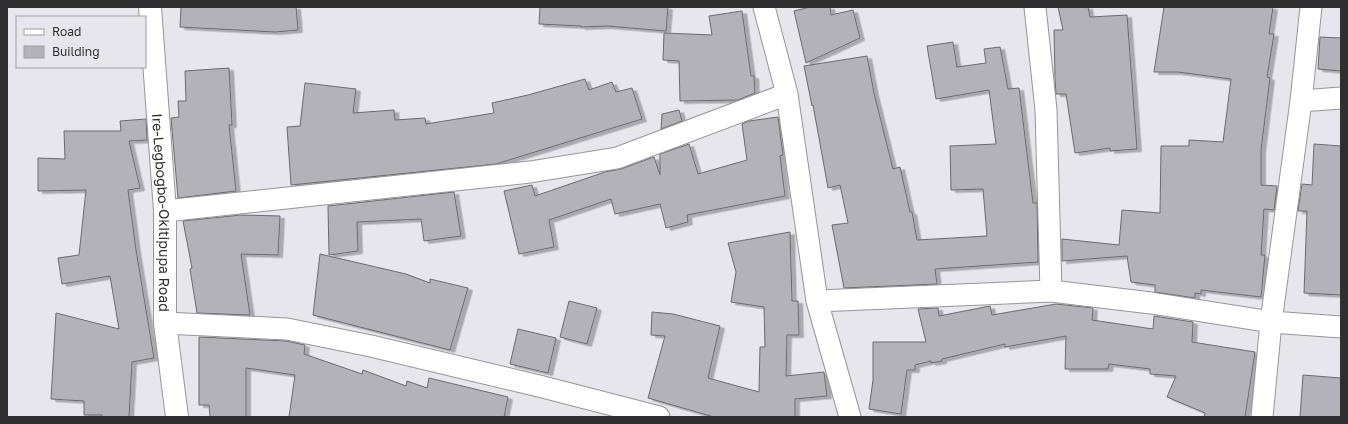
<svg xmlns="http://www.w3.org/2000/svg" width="1348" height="424" font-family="'Golos Text',sans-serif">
<defs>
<filter id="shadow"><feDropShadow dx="4.5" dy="2.5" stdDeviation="0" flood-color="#0004"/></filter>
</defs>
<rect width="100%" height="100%" fill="#e7e6ed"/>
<path fill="#b3b2b9" stroke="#6b6a70" filter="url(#shadow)" d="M 181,7 L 296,7 L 298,30 L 275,32 L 180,27 Z
M 540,7 L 668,7 L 666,31 L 607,26 L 581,27 L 581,26 L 539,24 Z
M 810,7 L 830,7 L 831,15 L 853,10 L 860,38 L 806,63 L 794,11 Z
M 1058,7 L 1088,7 L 1090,17 L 1127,15 L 1137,149 L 1110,151 L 1110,148 L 1075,153 L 1066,94 L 1056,94 L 1055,79 L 1054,30 L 1063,30 Z
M 1164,7 L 1273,7 L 1269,34 L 1274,34 L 1267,77 L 1270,78 L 1261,150 L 1261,185 L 1277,186 L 1274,210 L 1264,209 L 1261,255 L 1265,255 L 1261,297 L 1201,290 L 1201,294 L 1195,293 L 1195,298 L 1155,292 L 1155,285 L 1131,282 L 1127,256 L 1062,261 L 1062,239 L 1119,245 L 1122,210 L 1160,213 L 1161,146 L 1189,146 L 1189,140 L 1223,142 L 1231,79 L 1178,72 L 1154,72 Z
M 742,11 L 751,76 L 754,76 L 755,93 L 738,100 L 680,101 L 679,61 L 663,60 L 664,33 L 712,35 L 709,16 Z
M 1320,37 L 1341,38 L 1341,71 L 1318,69 Z
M 953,42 L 957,67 L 986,63 L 984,49 L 1000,47 L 1008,89 L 1019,88 L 1033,203 L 1037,203 L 1038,262 L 935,269 L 937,284 L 844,288 L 832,225 L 848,223 L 840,185 L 828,188 L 813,105 L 812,106 L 804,66 L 867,56 L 874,93 L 893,169 L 900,167 L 910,212 L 912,212 L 917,240 L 987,236 L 983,189 L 951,190 L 950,146 L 996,144 L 989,90 L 936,99 L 927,46 Z
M 229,68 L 232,125 L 229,125 L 236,191 L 178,198 L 171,118 L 179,117 L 178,101 L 186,101 L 185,71 Z
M 585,79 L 589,90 L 612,82 L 616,92 L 632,88 L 642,119 L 496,164 L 291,185 L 287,127 L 300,126 L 305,83 L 356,89 L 353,113 L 394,110 L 395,120 L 425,118 L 426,124 L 494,113 L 492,103 L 528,95 Z
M 679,110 L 682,121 L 661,129 L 662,114 Z
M 778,117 L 783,155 L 780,156 L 785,196 L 687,215 L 688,222 L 666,228 L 660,204 L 615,214 L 611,199 L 549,220 L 554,247 L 519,254 L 504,191 L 532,185 L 535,196 L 605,172 L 621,169 L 654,157 L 660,175 L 660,154 L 689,144 L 698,174 L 747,160 L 742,124 L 749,121 Z
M 146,119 L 147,140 L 129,141 L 140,188 L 128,190 L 136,250 L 154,358 L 132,362 L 129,417 L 102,417 L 102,415 L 84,415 L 84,401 L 51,399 L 56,313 L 119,329 L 110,276 L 62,284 L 58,258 L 79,255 L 86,190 L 38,191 L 38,158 L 65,159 L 64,131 L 121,131 L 120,121 Z
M 1314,144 L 1341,146 L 1341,295 L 1304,293 L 1307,211 L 1298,211 L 1302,184 L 1312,185 Z
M 454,192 L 461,236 L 424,241 L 421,219 L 357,222 L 358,251 L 329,255 L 328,206 Z
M 241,215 L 280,216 L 278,255 L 241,254 L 250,315 L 197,313 L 190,269 L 192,268 L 183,221 Z
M 790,232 L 792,301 L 798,301 L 799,335 L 787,335 L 786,376 L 824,372 L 827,396 L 795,399 L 795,417 L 714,417 L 648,398 L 665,336 L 651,335 L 652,312 L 673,314 L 720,326 L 708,378 L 759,392 L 760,347 L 765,347 L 764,307 L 731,302 L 736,272 L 728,243 Z
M 320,254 L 406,274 L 430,283 L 430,279 L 468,288 L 450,350 L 313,315 Z
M 569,301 L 597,308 L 587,344 L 560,337 Z
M 1056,304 L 1093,308 L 1092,320 L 1153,329 L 1154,316 L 1193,322 L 1192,342 L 1255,352 L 1245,417 L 1204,417 L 1205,413 L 1167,397 L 1176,376 L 1150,374 L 1150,369 L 1109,364 L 1108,369 L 1065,369 L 1066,336 L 1005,347 L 1005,344 L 942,359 L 942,361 L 931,363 L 931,361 L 915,365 L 915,370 L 907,370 L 901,414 L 869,409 L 873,380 L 873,342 L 926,342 L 918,309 L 938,308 L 939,316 L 990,306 L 992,315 Z
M 518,329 L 556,338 L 548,373 L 510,364 Z
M 199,337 L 286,341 L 305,345 L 304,354 L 362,374 L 363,370 L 406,386 L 407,381 L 427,388 L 429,378 L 508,397 L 504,417 L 289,417 L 295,375 L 246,368 L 246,417 L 210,417 L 209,405 L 199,405 Z
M 1303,375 L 1341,378 L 1341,417 L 1300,417 Z"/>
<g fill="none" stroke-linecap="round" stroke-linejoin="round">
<defs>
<path id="minor" d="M 764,7 L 787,94 L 817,301 L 850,417
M 1035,7 L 1046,110 L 1051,291
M 1301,101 L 1341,98
M 165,211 L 530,172 L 617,158 L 787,94
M 817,301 L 1051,291 L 1151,303 L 1271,322 L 1341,327
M 165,323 L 287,329 L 371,346 L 539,386 L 659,417
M 1262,417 L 1271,322 L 1301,101 L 1311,7"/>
<g id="tertiary">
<path id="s1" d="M 150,7 L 165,211 L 165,323 L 177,417"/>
</g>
</defs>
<use href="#minor" stroke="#96959c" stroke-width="23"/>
<use href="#tertiary" stroke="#96959c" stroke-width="24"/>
<use href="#minor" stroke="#fff" stroke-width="21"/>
<use href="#tertiary" stroke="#fff" stroke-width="22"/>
</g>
<g text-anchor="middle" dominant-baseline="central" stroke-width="3" stroke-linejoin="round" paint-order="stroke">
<g font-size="14" fill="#2f2f31" stroke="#e7e6ed">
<text stroke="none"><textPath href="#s1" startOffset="206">Ire-Legbogbo-Okitipupa Road</textPath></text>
</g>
</g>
<rect width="1348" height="424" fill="none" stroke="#2f2f31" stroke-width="16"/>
<rect x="16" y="16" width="130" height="52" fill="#e7e6ed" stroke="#9d9da2"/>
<rect x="24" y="29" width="20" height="6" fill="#ffffff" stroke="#9d9da2"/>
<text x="52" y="36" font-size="12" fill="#2f2f31">Road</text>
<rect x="24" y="46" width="20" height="12" fill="#b3b2b9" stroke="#9d9da2"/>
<text x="52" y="56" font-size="12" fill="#2f2f31">Building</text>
</svg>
